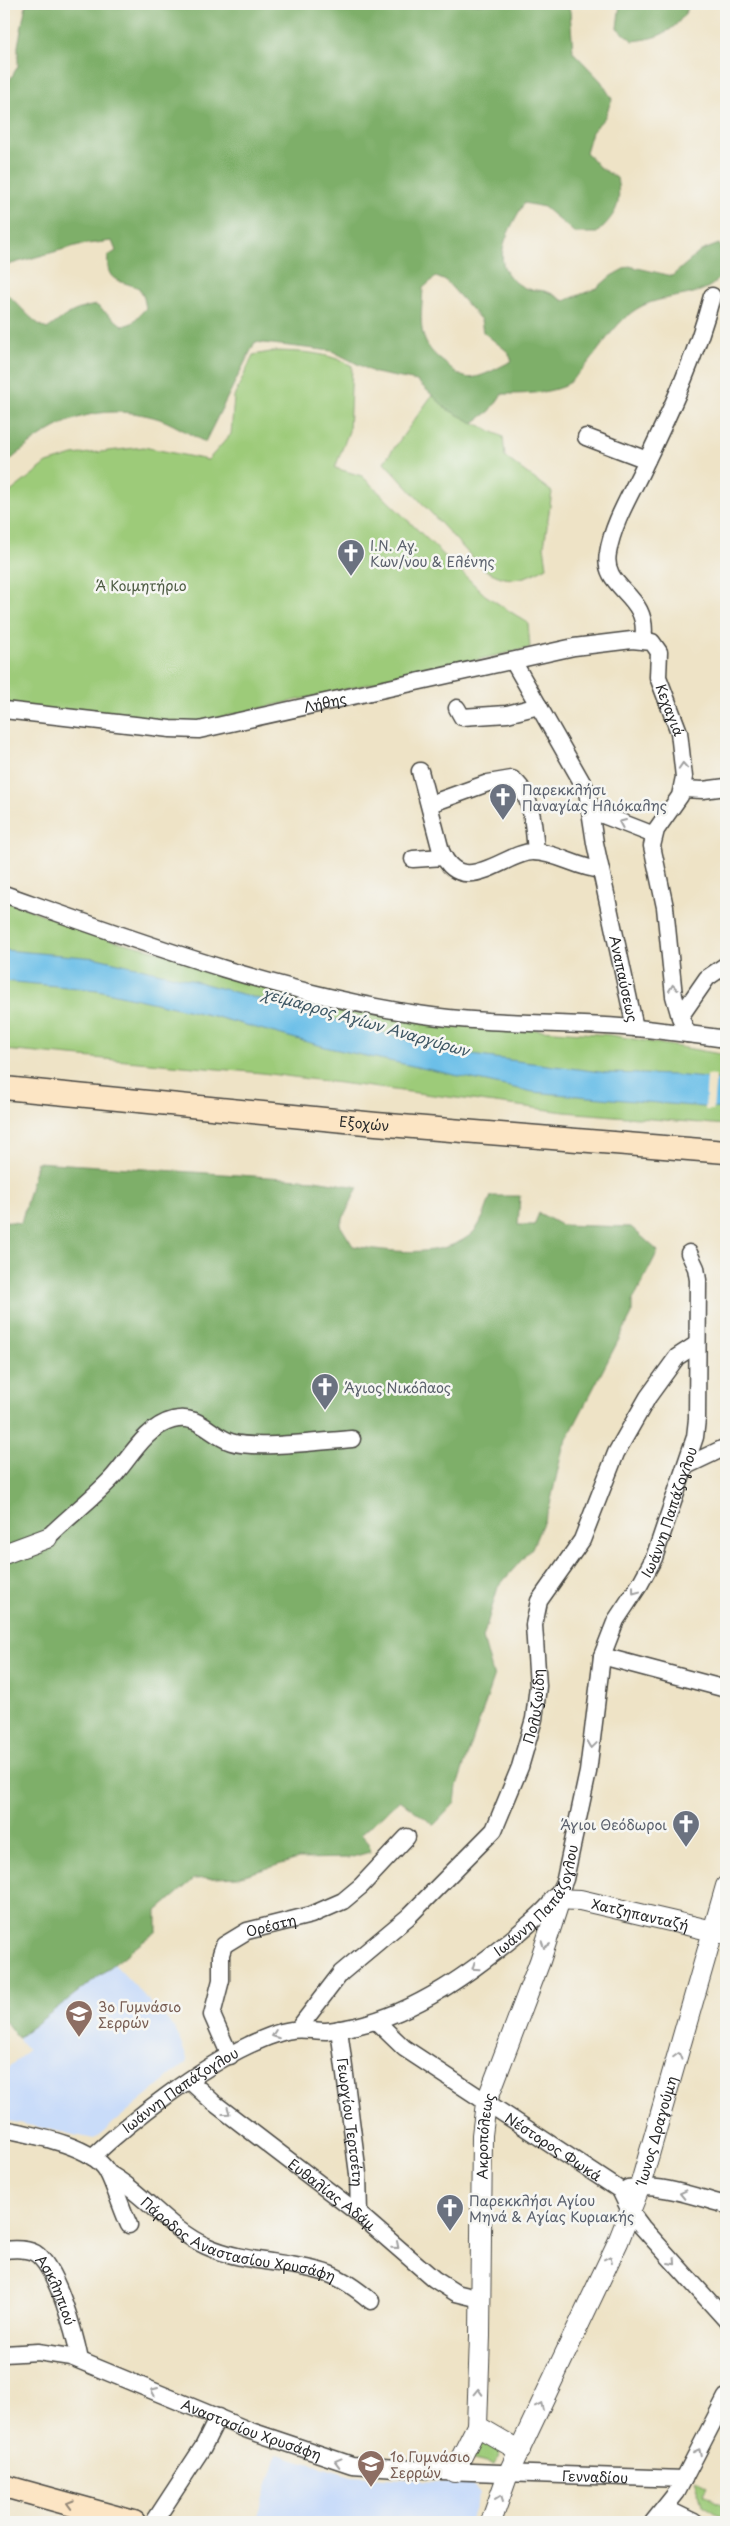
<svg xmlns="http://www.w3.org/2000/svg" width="730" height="2526" font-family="'Playpen Sans',sans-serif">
<rect width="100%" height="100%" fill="#f6f6f2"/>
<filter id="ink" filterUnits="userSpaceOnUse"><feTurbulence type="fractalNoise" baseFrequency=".02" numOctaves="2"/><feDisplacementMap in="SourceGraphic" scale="10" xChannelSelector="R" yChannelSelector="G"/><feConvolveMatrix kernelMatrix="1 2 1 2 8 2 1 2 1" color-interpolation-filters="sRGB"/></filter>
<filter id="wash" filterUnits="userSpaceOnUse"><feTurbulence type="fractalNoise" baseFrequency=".0096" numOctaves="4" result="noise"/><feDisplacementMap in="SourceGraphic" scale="20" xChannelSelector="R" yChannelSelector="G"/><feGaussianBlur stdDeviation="1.12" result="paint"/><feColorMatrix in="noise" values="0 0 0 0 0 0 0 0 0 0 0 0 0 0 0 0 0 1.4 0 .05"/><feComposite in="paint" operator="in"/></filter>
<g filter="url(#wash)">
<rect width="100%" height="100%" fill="#eee3c6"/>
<path fill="#c9dcf9" d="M 114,1964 L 175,2028 L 188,2061 L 94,2139 L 4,2120 L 4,2072 L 28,2050 L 18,2038 Z
M 277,2454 L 352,2476 L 471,2483 L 480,2493 L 470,2522 L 256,2522 Z"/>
<path fill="#9dcb79" stroke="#647b52" d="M 276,351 C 303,352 328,352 352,366 L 349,431 L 335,468 L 362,476 L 485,595 L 528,623 L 530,648 L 186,725 L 4,707 L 4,497 L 47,463 L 73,455 L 144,447 L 208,460 L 231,434 L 234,397 L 253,355 Z
M 433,394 L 447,409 L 503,437 L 505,457 L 552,492 L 544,546 L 547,567 C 520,581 509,584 482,568 L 384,462 Z
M 4,900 L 112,940 L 456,1024 L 610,1035 L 726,1055 L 726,1125 L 565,1112 L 262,1073 L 4,1050 Z
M 473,2437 L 502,2448 L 495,2465 L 465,2458 Z
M 695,2479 L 708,2487 L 704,2494 L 726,2506 L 726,2519 L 702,2504 Z"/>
<path fill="#7eaf69" stroke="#546d4a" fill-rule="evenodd" d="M 26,4 L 567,4 L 570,11 L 573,52 L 601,81 L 612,99 L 605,117 L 592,132 L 586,152 L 599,167 L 617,178 C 622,206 616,214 597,233 L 575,233 L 544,207 L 524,203 C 508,232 484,267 525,288 C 532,291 540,289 548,292 C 553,294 559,298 564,301 L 597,288 L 611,276 L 629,266 L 672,276 L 701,251 L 719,244 C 726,256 730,269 717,281 C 697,299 666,294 642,306 C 613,321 600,353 577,375 C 572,379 568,385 562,387 C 544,394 521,394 502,394 L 490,411 L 473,423 L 447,409 L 417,381 L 375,373 L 332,351 L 255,342 L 205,442 C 190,435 170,421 153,417 C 91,401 48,425 4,466 L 4,292 C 19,303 30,321 47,329 C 67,315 70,310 96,305 L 123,326 L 132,323 L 146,308 L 144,298 L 139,288 C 120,280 105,283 108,256 L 116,251 L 112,241 L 79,245 L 4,266 L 4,79 L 8,83 L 18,66 L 18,46 ZM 436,277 L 446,281 L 481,320 L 483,332 L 508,352 L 512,361 C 500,366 478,381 465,377 C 460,376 453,370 449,366 C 415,343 421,325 423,288 Z
M 620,4 L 690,4 C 678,30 661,38 633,41 L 617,28 Z
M 37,1162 L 315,1180 L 358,1187 L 340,1225 L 353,1246 C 388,1251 438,1259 469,1236 C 481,1228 486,1208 491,1196 L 520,1196 L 518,1225 L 534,1225 L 539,1213 L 561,1225 L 631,1227 L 658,1251 L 632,1302 L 632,1314 L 563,1447 L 549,1509 L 532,1548 L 498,1587 L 483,1638 L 494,1678 L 457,1786 L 455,1803 L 434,1825 L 400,1800 L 361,1834 L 369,1843 L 370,1852 L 349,1858 L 298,1859 L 238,1877 L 194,1879 L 157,1911 L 157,1931 L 18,2038 L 4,2020 L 4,1221 L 21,1223 Z"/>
<path fill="#6cbfe8" stroke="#4c758a" d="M 4,950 L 97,958 L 187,979 L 456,1053 L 608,1073 L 674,1075 L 726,1080 L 726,1109 L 533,1092 L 329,1048 L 213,1016 L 98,990 L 4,981 Z"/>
<path fill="#eee3c6" d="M 707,1075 L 716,1076 L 713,1110 L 705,1110 Z"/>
</g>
<g filter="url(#ink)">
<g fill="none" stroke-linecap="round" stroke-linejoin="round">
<defs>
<g id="minor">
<path d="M 586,437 L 647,460"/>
<path d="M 643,640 C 651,593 601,590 608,553 C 613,521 633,491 646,462 C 672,408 697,354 712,296"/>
<path id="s1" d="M 513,661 L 587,791 L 595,843 L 635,1028"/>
<path d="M 457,708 L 462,717 L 507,714 L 539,706"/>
<path id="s2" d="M 4,710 L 170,729 L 199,730 L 574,647 L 632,640 L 652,642 L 659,652 L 658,677 L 679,732 L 684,777 L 680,796 L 656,830 L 652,846 L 665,907 L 674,996 L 680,1017 L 688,1034"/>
<path d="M 420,771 L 441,851 C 462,901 507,851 533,852 C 556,852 577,868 601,870"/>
<path d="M 682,789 L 703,790 L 726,787"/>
<path d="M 430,804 L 488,783 L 512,779 C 533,793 534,830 536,852"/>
<path d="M 590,810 L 654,835"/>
<path d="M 413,859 L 444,857"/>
<path d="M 4,894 C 137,941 277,993 417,1014 C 490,1025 563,1022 636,1028 C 666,1031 696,1035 726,1039"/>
<path d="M 680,1017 L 707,978 L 726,965"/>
<path d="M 686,1466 L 726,1447"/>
<path d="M 47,1538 C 67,1518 91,1500 111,1479 C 129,1460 145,1427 173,1420 C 198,1413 210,1435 231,1442 C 254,1450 324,1441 352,1439"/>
<path d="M 602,1656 L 726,1689"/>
<path id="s3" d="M 376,2021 L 404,2048 L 620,2190 L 630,2211 L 642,2227 L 726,2320"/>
<path id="s4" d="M 298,2029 L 341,1973 L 408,1917 L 494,1830 L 520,1767 L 534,1719 L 538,1686 L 534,1625 L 539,1601 L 582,1540 L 616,1453 L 648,1397 L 677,1357 L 697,1344"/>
<path id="s5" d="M 339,2029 L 358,2174 L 359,2214"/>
<path id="s6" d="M 230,2056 L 212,2015 L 221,1980 L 221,1954 L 224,1945 L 247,1931 L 311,1915 L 343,1901 L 361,1886 L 407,1837"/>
<path id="s7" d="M 190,2081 L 214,2103 L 359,2214 L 434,2279 L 456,2293 L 480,2299"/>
<path d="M 4,2129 C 32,2135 91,2145 107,2171 C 114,2184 122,2210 129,2225"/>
<path id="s8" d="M 92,2157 C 134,2118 198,2069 249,2045 C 262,2039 277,2032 292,2030 C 303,2028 314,2031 326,2031 C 336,2030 346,2028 356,2026 C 417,2012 472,1972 519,1933 C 537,1917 557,1902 565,1879 L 588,1772 L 602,1656 L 616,1620 L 640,1584 L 654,1558 L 695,1437 L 697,1419 L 698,1280 L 696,1268 L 689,1253"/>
<path id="s9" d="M 108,2173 C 144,2193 168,2229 206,2246 C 246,2264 289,2260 329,2274 C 345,2280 358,2290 371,2301"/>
<path d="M 628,2188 C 660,2183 696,2197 726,2205"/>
<path id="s10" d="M 4,2250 C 13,2249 26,2248 35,2253 C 57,2267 75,2335 80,2360"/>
<path id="s11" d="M 4,2354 L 38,2352 L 71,2357 L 248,2430 L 352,2465 L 442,2471 L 684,2479"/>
<path d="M 665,2508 L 694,2522"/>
<path d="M 154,2522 L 203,2447 L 218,2417"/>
<path d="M 653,2522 L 677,2492 L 726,2397"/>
</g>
<g id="tertiary">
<path d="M 4,1554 L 47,1538"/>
<path id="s12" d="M 554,1899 L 580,1900 L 726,1934"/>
<path id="s13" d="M 520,2451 L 477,2426 L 480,2336 L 482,2135 L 486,2103 L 540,1961 L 560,1899"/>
<path d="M 454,2472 L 477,2426"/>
<path id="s14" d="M 491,2522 L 508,2474 L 618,2242 L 640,2186 L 726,1886"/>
</g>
<g id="secondary">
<path id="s15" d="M 4,1088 L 376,1124 L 726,1152"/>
<path d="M 4,2486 L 134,2522"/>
</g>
</defs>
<use href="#minor" stroke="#484742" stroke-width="19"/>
<use href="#tertiary" stroke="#484742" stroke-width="22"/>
<use href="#secondary" stroke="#484742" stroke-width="25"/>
<use href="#minor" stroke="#fff" stroke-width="16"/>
<use href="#tertiary" stroke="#fff" stroke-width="20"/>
<use href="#secondary" stroke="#fce5c4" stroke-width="22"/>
</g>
<defs><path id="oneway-chevron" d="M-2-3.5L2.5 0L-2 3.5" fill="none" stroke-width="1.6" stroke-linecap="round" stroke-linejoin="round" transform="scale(1.25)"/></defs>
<g stroke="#a0a0a0">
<use href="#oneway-chevron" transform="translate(683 766) rotate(-93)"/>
<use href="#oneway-chevron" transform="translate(622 823) rotate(-157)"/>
<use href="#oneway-chevron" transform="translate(673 988) rotate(-97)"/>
<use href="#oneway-chevron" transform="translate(635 1591) rotate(127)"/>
<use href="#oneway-chevron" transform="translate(592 1745) rotate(98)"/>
<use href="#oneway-chevron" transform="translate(545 1945) rotate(109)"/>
<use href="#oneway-chevron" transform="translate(475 1967) rotate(145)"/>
<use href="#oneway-chevron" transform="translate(275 2035) rotate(160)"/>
<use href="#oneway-chevron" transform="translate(678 2056) rotate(-74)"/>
<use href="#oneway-chevron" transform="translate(227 2112) rotate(36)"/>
<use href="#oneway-chevron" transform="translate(683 2194) rotate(-167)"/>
<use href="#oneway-chevron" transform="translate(396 2246) rotate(41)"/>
<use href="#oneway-chevron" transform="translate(609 2259) rotate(-65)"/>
<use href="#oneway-chevron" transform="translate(673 2262) rotate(48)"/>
<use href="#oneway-chevron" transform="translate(154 2391) rotate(-157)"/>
<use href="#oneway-chevron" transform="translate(478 2392) rotate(-88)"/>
<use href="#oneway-chevron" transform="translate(540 2406) rotate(-65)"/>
<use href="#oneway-chevron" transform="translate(698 2452) rotate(-63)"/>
<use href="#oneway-chevron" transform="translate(338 2462) rotate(-165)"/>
<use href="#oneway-chevron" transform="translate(500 2498) rotate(-70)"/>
</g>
<use stroke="#948878" href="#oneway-chevron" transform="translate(70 2504) rotate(-164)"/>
</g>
<defs>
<symbol id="church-pin" viewBox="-11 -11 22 30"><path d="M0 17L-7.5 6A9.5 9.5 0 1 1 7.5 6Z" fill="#6b7280" stroke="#f6f6f2"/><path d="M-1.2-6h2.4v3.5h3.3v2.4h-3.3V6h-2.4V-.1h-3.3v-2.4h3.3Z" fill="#fff"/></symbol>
<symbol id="school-pin" viewBox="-11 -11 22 30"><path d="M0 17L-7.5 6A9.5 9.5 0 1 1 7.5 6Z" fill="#8d6e63" stroke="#f6f6f2"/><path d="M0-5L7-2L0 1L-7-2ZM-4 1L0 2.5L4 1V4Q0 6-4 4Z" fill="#fff"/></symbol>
</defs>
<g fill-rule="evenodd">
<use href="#church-pin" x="335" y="537" width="32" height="43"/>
<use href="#church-pin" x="487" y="781" width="32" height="43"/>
<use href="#church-pin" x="309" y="1371" width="32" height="43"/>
<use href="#church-pin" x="670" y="1808" width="32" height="43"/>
<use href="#school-pin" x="63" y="1998" width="32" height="43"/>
<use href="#church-pin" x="434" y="2192" width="32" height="43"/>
<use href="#school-pin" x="355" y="2448" width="32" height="43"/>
</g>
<g text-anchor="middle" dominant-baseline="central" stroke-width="5" stroke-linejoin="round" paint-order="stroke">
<g font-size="14" fill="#5b616d" stroke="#f6f6f2" text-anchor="start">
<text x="370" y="545">Ι.Ν. Αγ.<tspan x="370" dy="16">Κων/νου &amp; Ελένης</tspan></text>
<text x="522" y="789">Παρεκκλήσι<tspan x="522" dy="16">Παναγίας Ηλιόκαλης</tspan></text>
<text x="344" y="1387">Άγιος Νικόλαος</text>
<text x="667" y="1824" text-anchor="end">Άγιοι Θεόδωροι</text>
<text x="469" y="2200">Παρεκκλήσι Αγίου<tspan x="469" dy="16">Μηνά &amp; Αγίας Κυριακής</tspan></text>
</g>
<g font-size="14" fill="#4d5b42" stroke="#f6f6f2">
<text x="141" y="585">Ά Κοιμητήριο</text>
</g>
<g font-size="14" fill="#2b2b2b" stroke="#f6f6f2">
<text stroke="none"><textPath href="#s2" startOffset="325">Λήθης</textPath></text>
<text stroke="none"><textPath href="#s2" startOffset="731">Κεχαγιά</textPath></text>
<text stroke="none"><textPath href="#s1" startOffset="341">Αναπαύσεως</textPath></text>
<text stroke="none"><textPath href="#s15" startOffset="362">Εξοχών</textPath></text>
<text stroke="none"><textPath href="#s8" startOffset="951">Ιωάννη Παπάζογλου</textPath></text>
<text stroke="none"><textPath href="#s4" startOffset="411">Πολυζωίδη</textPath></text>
<text stroke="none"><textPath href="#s8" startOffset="531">Ιωάννη Παπάζογλου</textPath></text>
<text stroke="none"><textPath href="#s12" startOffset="88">Χατζηπανταζή</textPath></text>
<text stroke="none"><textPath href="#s6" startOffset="168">Ορέστη</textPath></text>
<text stroke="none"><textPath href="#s8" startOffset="111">Ιωάννη Παπάζογλου</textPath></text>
<text stroke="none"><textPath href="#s5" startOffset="94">Γεωργίου Τερτσέτη</textPath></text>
<text stroke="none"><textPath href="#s14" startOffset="426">Ίωνος Δραγούμη</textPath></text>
<text stroke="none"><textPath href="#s13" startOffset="340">Ακροπόλεως</textPath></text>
<text stroke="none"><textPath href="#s3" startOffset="218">Νέστορος Φωκά</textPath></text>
<text stroke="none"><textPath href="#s7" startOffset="182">Ευθαλίας Αδάμ</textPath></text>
<text stroke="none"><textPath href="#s9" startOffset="150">Πάροδος Αναστασίου Χρυσάφη</textPath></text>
<text stroke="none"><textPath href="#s10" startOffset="75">Ασκληπιού</textPath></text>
<text stroke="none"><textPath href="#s11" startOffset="262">Αναστασίου Χρυσάφη</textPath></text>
<text stroke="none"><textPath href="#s11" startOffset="612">Γενναδίου</textPath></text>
</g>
<g font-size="14" fill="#785e54" stroke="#f6f6f2" text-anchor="start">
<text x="98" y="2006">3ο Γυμνάσιο<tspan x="98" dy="16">Σερρών</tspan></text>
<text x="390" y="2456">1ο Γυμνάσιο<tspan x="390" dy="16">Σερρών</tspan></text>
</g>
<g font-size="15" font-style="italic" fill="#3e5764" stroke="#f6f6f2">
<text transform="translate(366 1021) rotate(16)">χείμαρρος Αγίων Αναργύρων</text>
</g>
</g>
<rect width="730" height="2526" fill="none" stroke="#f6f6f2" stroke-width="20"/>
</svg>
